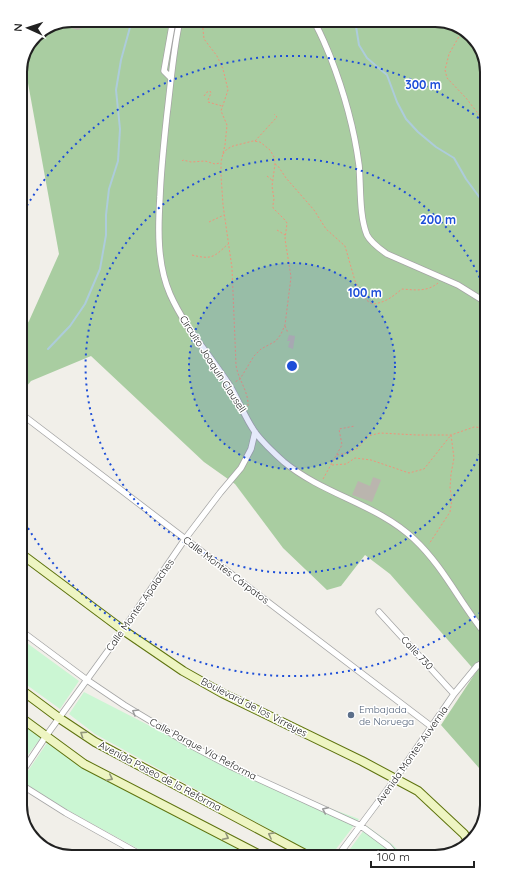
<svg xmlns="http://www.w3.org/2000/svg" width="507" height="877" font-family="Quicksand,sans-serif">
<rect width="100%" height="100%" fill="#f1efe9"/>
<path fill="#a9cda1" d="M 72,20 L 438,20 L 464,29 L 482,49 L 487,72 L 487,777 L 441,725 L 476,672 L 390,574 L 365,555 L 341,586 L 327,590 L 283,548 L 235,484 L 204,462 L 91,356 L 31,381 L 20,394 L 20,335 L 29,321 L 59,254 L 24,61 L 35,35 Z"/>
<path fill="#cbf6d3" d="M 20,638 L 79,681 L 60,709 L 20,680 Z
M 84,692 L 230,767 L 313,802 L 359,819 L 333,853 L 314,854 L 95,734 L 69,714 Z
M 20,723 L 41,738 L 20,765 Z
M 47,743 L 79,766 L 250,854 L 151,856 L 69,811 L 21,781 Z
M 367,826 L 393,845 L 400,852 L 347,853 Z"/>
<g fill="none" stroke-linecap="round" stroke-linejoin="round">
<path stroke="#adccdb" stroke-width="2" d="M 355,20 L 359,45 L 367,58 L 387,75 L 397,102 L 406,119 L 418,132 L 436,147 L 454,158 L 466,179 L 480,198 L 487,215
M 48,349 L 70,326 L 85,304 L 100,269 L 106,235 L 106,215 L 109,189 L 118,161 L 120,129 L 116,90 L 121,60 L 132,20"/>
</g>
<path fill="#bab5ae" d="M 72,20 L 89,20 L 84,27 L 78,30 L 71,28 L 66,23 Z
M 289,335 L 295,336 L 293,349 L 288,347 L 290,341 L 287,341 Z
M 373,477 L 381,480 L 372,502 L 352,495 L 358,481 L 370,486 Z"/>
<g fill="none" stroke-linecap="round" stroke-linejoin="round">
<defs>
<path id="street" d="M 180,20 C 173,51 171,82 167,114 C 164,142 161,169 160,197 C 158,229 157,264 170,294 C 185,328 210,355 230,386 C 239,401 245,418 255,432 C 263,443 274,453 284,462 C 324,495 377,504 414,539 C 444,567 461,605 487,636
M 313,20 C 320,31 325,44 330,56 C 344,92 354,127 359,165 C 361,187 359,215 367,235 C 371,243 380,249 387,254 L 458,285 L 487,303
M 171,78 L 164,71 L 173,20
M 20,413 L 432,727
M 379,612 L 454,694
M 20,630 L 87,680 L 124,705 L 192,746 L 230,766 L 361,826 L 388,846 L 394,853
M 20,775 L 46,736 L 123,630 L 185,539 L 220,493 L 241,468 L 251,449 L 255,432
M 20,784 L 66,813 L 143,856
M 340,853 L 396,778 L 454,694 L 477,666 L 487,661"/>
<path id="secondary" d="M 20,553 L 123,630 L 183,671 L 222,693 L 362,761 L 418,791 L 464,834 L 469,842
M 20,689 L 59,718 L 95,742 L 305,854
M 20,717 L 84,764 L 258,854"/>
</defs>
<use href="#street" stroke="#a5a5a5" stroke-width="7"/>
<use href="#secondary" stroke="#5e730e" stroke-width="10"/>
<path stroke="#f0937b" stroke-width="1" stroke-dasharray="2 2" stroke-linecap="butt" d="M 202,20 L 204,39 L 217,56 L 223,69 L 228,90 L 221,111 L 227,125 L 225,145 L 221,162 L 221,175 L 223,205 L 232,268 L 236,365 C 238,380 249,391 248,407
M 453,25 L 461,33 L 449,54 L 445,70 L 447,78 L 466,98 L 487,125
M 461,33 L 466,31
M 204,96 L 207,92 L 210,91 L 211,93 L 208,100 L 208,102 L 222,106
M 255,141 L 277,117 L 274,114
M 223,154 L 227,149 L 233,146 L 253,141 L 260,142 L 270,150 L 274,157 L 275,164 L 272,186 L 274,199 L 273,205 L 273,208 L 284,219 L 287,223 L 285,239 L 291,277 L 285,325 L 281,334 L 276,341 L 261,349 L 254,356 L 240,379 L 235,382
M 182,161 L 183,160 L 191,162 L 205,161 L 215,164 L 220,163
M 275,164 L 278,166 L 286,178 L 314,210 L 326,229 L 345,246 L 355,281 L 365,299 L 372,304 C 385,303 392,297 402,289 C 415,290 427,292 438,283
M 267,176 L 273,181
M 209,222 L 224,215
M 277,230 L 285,235
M 192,255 C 212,260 214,257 228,244
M 285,326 L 288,333
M 337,455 L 347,453 L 358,448 L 368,436 L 380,433 L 417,435 L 451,435 L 474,427 L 487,428
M 332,465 L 346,464 L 355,458 L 371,460 L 409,473 L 424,469 L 451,435 L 454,458 L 451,474 L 450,488 L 452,499 L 450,512 L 429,544
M 323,479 L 342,445 L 339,429 L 355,426"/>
<use href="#street" stroke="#fff" stroke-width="5.5"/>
<use href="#secondary" stroke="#eef5c2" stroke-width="8"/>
</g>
<defs><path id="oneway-chevron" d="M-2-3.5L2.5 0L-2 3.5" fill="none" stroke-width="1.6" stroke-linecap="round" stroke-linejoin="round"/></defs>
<g stroke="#9b9b9b">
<use href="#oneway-chevron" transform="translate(135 712) rotate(-150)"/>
<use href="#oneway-chevron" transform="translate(325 810) rotate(-156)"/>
</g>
<g stroke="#92967a">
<use href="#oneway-chevron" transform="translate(83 734) rotate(-146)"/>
<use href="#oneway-chevron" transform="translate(110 778) rotate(27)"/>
<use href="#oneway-chevron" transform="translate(271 835) rotate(-152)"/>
<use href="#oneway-chevron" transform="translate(226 837) rotate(27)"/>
</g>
<circle cx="292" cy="366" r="103" fill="#1d4ed8" fill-opacity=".12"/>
<g fill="none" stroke="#1d4ed8" stroke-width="2" stroke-dasharray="2 4">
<circle cx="292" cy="366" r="103"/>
<path d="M487 437A207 207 0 1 1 487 295"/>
<path d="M485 609A310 310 0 0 1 21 516M21 216A310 310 0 0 1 485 123"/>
</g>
<circle fill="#5c6f8a" stroke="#fff" stroke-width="1.5" cx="351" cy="715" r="4"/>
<g text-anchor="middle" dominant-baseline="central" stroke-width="3" stroke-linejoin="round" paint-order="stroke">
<g font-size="10" fill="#212121" stroke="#fff">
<text transform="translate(213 364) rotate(57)">Circuito Joaquín Clausell</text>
<text transform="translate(226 570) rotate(37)">Calle Montes Cárpatos</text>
<text transform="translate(140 605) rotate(-55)">Calle Montes Apalaches</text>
<text transform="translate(417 653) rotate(47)">Calle 730</text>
<text transform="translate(254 707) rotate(27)">Boulevard de los Virreyes</text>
<text transform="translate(203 749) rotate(28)">Calle Parque Vía Reforma</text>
<text transform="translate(412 755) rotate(-55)">Avenida Montes Auvernia</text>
<text transform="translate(160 776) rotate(28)">Avenida Paseo de la Reforma</text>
</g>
<g font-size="10" fill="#4e5e75" stroke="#fff" text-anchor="start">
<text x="359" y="709">Embajada<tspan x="359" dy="12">de Noruega</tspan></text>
</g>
</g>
<path d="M0 0H507V877H0ZM72 27H435A45 45 0 0 1 480 72V805A45 45 0 0 1 435 850H72A45 45 0 0 1 27 805V72A45 45 0 0 1 72 27Z" fill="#fff" fill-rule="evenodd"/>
<path fill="none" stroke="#212121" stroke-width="2" d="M72 27H435A45 45 0 0 1 480 72V805A45 45 0 0 1 435 850H72A45 45 0 0 1 27 805V72A45 45 0 0 1 72 27Z"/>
<circle cx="292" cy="366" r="6" fill="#1d4ed8" stroke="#fff" stroke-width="2"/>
<g font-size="12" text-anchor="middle" font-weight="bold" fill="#1d4ed8" stroke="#fff" stroke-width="3" stroke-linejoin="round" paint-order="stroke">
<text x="423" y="89">300 m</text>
<text x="438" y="224">200 m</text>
<text x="365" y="297">100 m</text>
</g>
<g transform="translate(28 28) rotate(273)" stroke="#ffffff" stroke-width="3" paint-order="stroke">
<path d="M0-3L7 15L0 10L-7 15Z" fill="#212121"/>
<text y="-6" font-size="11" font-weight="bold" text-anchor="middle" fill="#212121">N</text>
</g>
<path d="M371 861v6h103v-6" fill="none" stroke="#212121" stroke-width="2"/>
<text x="377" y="861" font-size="12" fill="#212121" stroke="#ffffff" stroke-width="3" paint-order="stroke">100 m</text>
</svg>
